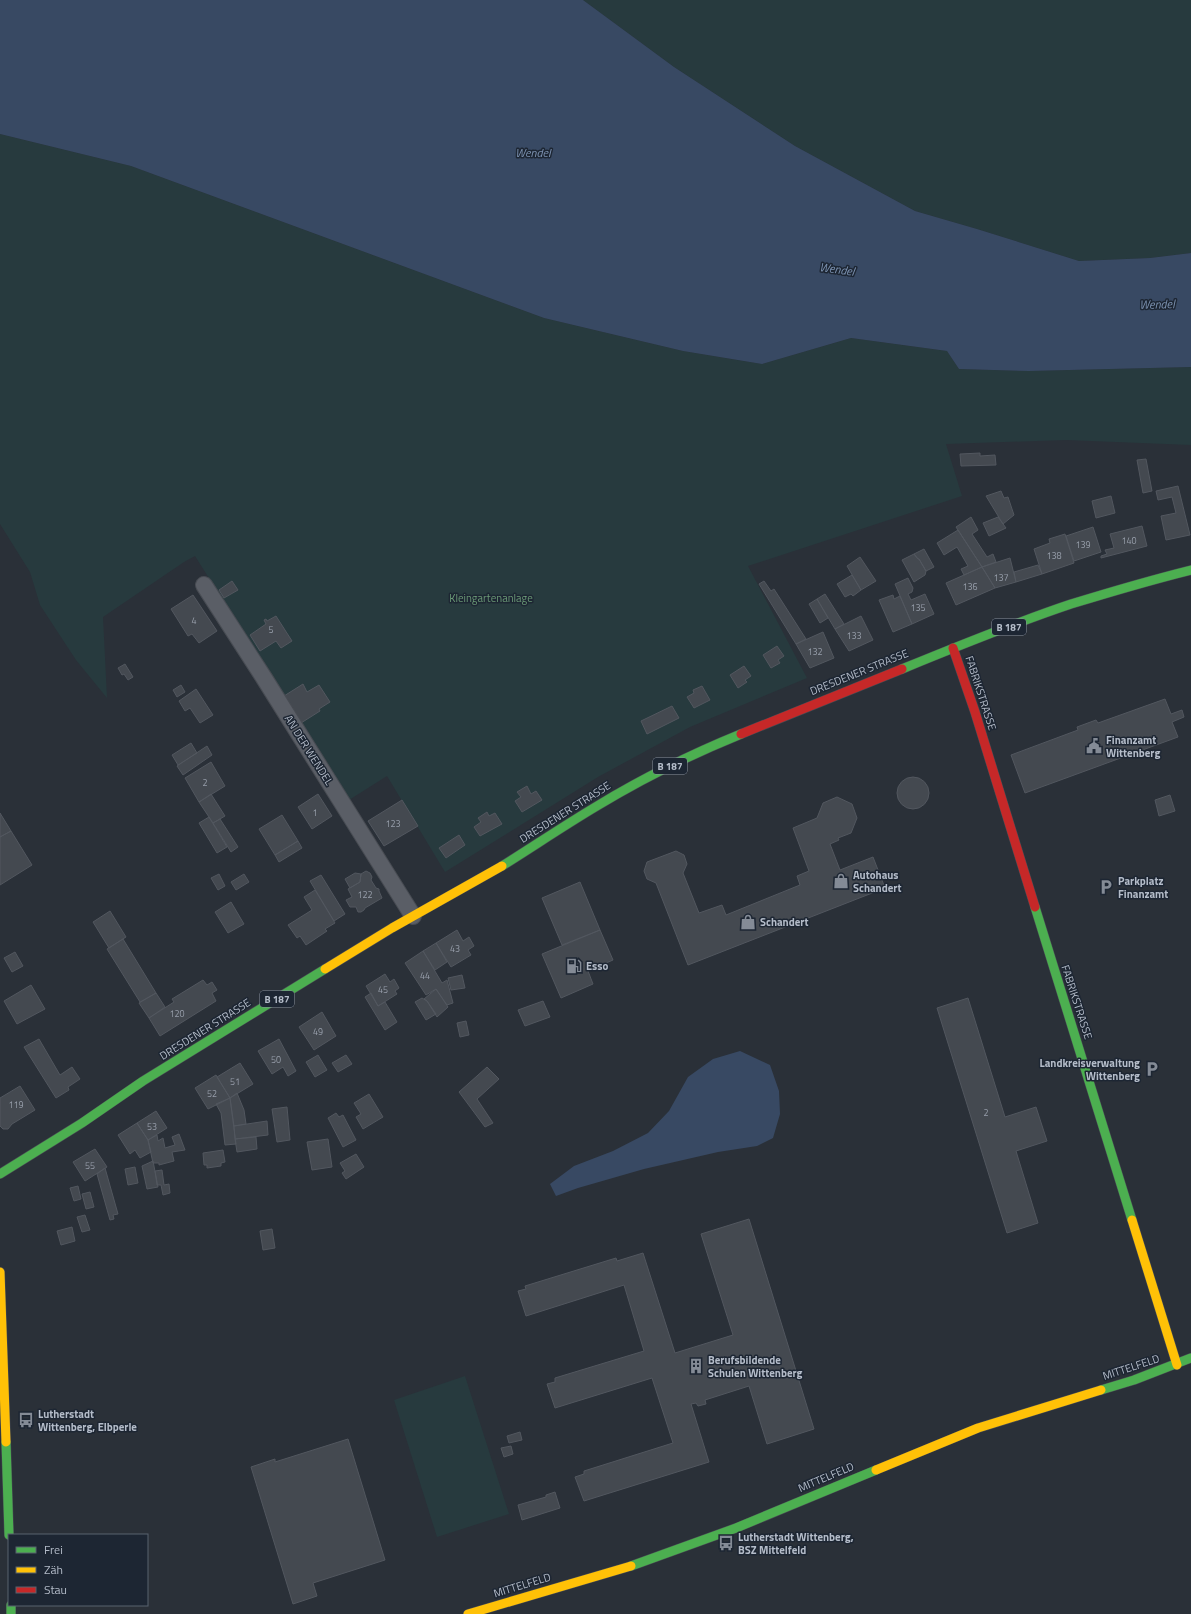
<svg xmlns="http://www.w3.org/2000/svg" width="1191" height="1614" font-family="'Titillium Web',sans-serif">
<rect width="100%" height="100%" fill="#2a3038"/>
<path fill="#273a3e" d="M 583,0 L 1191,0 L 1191,253 L 1150,258 L 1079,261 L 977,229 L 915,211 L 795,146 L 674,67 Z
M 0,134 L 131,166 L 544,318 L 683,351 L 762,364 L 851,338 L 947,351 L 959,369 L 1029,371 L 1191,367 L 1191,445 L 1066,440 L 946,444 L 962,496 L 748,566 L 807,678 L 690,727 L 598,777 L 445,872 L 387,776 L 349,800 L 195,556 L 184,562 L 103,617 L 107,698 L 76,660 L 40,605 L 30,572 L 0,524 Z
M 465,1376 L 509,1514 L 437,1537 L 394,1400 Z"/>
<path fill="#384963" d="M 0,0 L 583,0 L 674,67 L 795,146 L 915,211 L 977,229 L 1079,261 L 1150,258 L 1191,253 L 1191,367 L 1029,371 L 959,369 L 947,351 L 851,338 L 762,364 L 683,351 L 544,318 L 131,166 L 0,134 Z
M 740,1051 L 770,1065 L 779,1091 L 780,1114 L 773,1138 L 757,1146 L 718,1152 L 644,1169 L 578,1188 L 556,1196 L 550,1184 L 574,1166 L 613,1151 L 648,1133 L 669,1111 L 688,1077 L 713,1059 Z"/>
<path fill="#444950" stroke="#52575f" d="M 980,453 L 980,456 L 995,455 L 996,465 L 961,466 L 960,454 Z
M 1146,459 L 1152,491 L 1143,493 L 1137,460 Z
M 1178,486 L 1190,535 L 1166,540 L 1161,516 L 1176,513 L 1172,497 L 1158,500 L 1156,491 Z
M 1001,491 L 1004,498 L 1008,497 L 1014,515 L 1003,524 L 986,496 Z
M 1111,496 L 1115,513 L 1096,518 L 1092,501 Z
M 971,517 L 978,530 L 972,534 L 987,557 L 993,554 L 996,562 L 982,567 L 956,527 Z
M 998,517 L 1006,528 L 989,536 L 983,523 Z
M 1142,526 L 1147,546 L 1101,558 L 1101,556 L 1107,554 L 1105,550 L 1114,548 L 1110,534 Z
M 1093,527 L 1101,552 L 1074,561 L 1066,536 Z
M 958,530 L 982,567 L 964,575 L 961,569 L 968,566 L 957,547 L 944,555 L 937,543 Z
M 1065,534 L 1074,563 L 1042,574 L 1034,549 L 1050,543 L 1049,539 Z
M 924,549 L 934,567 L 926,571 L 919,559 L 918,559 L 914,554 Z
M 914,554 L 918,559 L 919,559 L 926,571 L 925,575 L 914,582 L 902,560 Z
M 860,557 L 876,581 L 861,590 L 847,566 Z
M 1010,558 L 1016,582 L 995,588 L 982,567 Z
M 1038,565 L 1042,574 L 1016,582 L 1014,572 Z
M 982,567 L 995,588 L 956,605 L 946,583 Z
M 852,575 L 861,590 L 853,596 L 851,594 L 845,597 L 837,584 Z
M 908,578 L 913,588 L 912,592 L 908,594 L 911,600 L 925,594 L 934,614 L 912,624 L 895,584 Z
M 232,581 L 238,590 L 224,598 L 219,590 Z
M 764,581 L 771,591 L 774,589 L 806,639 L 796,644 L 759,584 Z
M 825,594 L 844,624 L 835,629 L 817,599 Z
M 193,595 L 217,631 L 199,643 L 192,634 L 188,636 L 171,609 Z
M 893,595 L 894,599 L 900,596 L 912,624 L 893,632 L 879,600 Z
M 817,599 L 828,618 L 820,623 L 809,604 Z
M 276,616 L 292,641 L 281,648 L 276,641 L 260,651 L 250,635 L 266,624 L 264,620 L 266,619 L 267,621 Z
M 861,616 L 873,640 L 849,651 L 835,629 Z
M 823,632 L 834,658 L 810,668 L 796,644 Z
M 777,646 L 784,656 L 778,660 L 780,663 L 771,668 L 763,655 Z
M 125,664 L 133,677 L 128,680 L 124,674 L 122,675 L 118,668 Z
M 744,666 L 751,676 L 745,680 L 747,682 L 738,688 L 730,675 Z
M 303,684 L 307,692 L 319,685 L 330,702 L 319,709 L 320,711 L 301,723 L 284,696 Z
M 181,685 L 185,692 L 177,697 L 173,690 Z
M 702,686 L 710,700 L 694,708 L 687,697 L 694,693 L 693,690 Z
M 196,689 L 213,715 L 200,723 L 190,708 L 185,711 L 179,701 Z
M 1165,699 L 1171,714 L 1182,710 L 1184,717 L 1172,722 L 1178,737 L 1025,793 L 1011,755 L 1078,730 L 1077,727 L 1096,720 L 1098,723 Z
M 672,706 L 679,718 L 647,734 L 641,721 Z
M 191,743 L 197,753 L 178,765 L 172,755 Z
M 207,746 L 212,755 L 183,775 L 177,766 Z
M 211,762 L 225,786 L 199,802 L 185,778 Z
M897 793a16 16 0 1 1 32 0a16 16 0 1 1-32 0Z
M 527,786 L 531,794 L 536,791 L 542,800 L 522,812 L 515,801 L 521,797 L 517,792 Z
M 211,794 L 225,816 L 213,823 L 199,802 Z
M 318,794 L 332,816 L 312,829 L 298,807 Z
M 1170,795 L 1175,811 L 1159,816 L 1155,800 Z
M 837,797 L 852,804 L 857,818 L 851,833 L 838,838 L 839,840 L 830,844 L 840,870 L 873,857 L 885,888 L 688,965 L 656,883 L 647,879 L 644,871 L 647,862 L 676,851 L 684,855 L 687,864 L 683,873 L 699,913 L 722,905 L 726,915 L 800,885 L 797,876 L 809,871 L 793,828 L 817,818 L 823,803 Z
M 402,800 L 418,826 L 384,846 L 368,821 Z
M 487,812 L 489,816 L 495,813 L 502,824 L 480,836 L 474,827 L 481,822 L 478,818 Z
M 0,813 L 11,831 L 0,837 Z
M 282,815 L 298,841 L 275,855 L 259,829 Z
M 209,817 L 227,847 L 217,853 L 199,823 Z
M 220,819 L 238,847 L 231,852 L 213,823 Z
M 11,831 L 32,865 L 0,885 L 0,837 Z
M 459,835 L 465,845 L 446,858 L 439,848 Z
M 298,841 L 302,848 L 279,862 L 275,855 Z
M 366,871 L 370,873 L 372,877 L 371,880 L 376,888 L 379,889 L 379,891 L 382,898 L 365,908 L 364,910 L 361,912 L 358,912 L 356,907 L 350,907 L 346,900 L 352,897 L 348,889 L 360,882 L 361,874 Z
M 355,873 L 361,874 L 360,882 L 350,888 L 345,879 Z
M 219,874 L 225,886 L 218,890 L 211,878 Z
M 244,874 L 249,882 L 236,890 L 231,882 Z
M 321,875 L 345,914 L 334,921 L 310,881 Z
M 580,882 L 600,930 L 562,945 L 542,898 Z
M 315,890 L 335,923 L 325,929 L 327,931 L 306,945 L 300,936 L 297,938 L 288,925 L 312,910 L 304,897 Z
M 231,902 L 244,924 L 228,933 L 215,912 Z
M 110,911 L 126,937 L 109,948 L 93,922 Z
M 457,930 L 463,941 L 469,937 L 474,946 L 468,950 L 471,955 L 451,967 L 436,943 Z
M 600,930 L 613,960 L 588,971 L 593,984 L 561,998 L 542,954 Z
M 123,939 L 156,993 L 140,1002 L 107,949 Z
M 436,943 L 447,962 L 435,970 L 423,951 Z
M 423,951 L 442,983 L 447,980 L 453,1003 L 447,1005 L 436,989 L 426,995 L 405,963 Z
M 15,952 L 23,966 L 12,972 L 4,958 Z
M 385,974 L 390,982 L 394,979 L 399,988 L 395,991 L 397,994 L 378,1006 L 366,986 Z
M 462,975 L 465,988 L 451,990 L 448,978 Z
M 203,980 L 207,985 L 212,982 L 217,990 L 212,993 L 216,1001 L 160,1036 L 149,1018 L 174,1002 L 172,999 Z
M 31,985 L 45,1009 L 17,1024 L 4,1001 Z
M 436,989 L 448,1007 L 437,1017 L 427,1001 L 424,999 Z
M 156,993 L 165,1007 L 149,1018 L 139,1003 Z
M 371,993 L 378,1006 L 385,1002 L 397,1022 L 385,1030 L 365,997 Z
M 422,998 L 427,1001 L 436,1014 L 426,1020 L 415,1002 Z
M 968,998 L 1005,1117 L 1036,1107 L 1047,1141 L 1016,1151 L 1038,1223 L 1007,1233 L 937,1008 Z
M 543,1001 L 550,1017 L 525,1026 L 518,1010 Z
M 322,1012 L 336,1036 L 314,1050 L 299,1027 Z
M 466,1021 L 469,1035 L 460,1037 L 457,1023 Z
M 39,1039 L 60,1075 L 72,1067 L 80,1079 L 68,1087 L 69,1090 L 56,1098 L 24,1047 Z
M 279,1039 L 296,1071 L 288,1076 L 283,1067 L 272,1074 L 258,1051 Z
M 318,1055 L 327,1070 L 315,1077 L 306,1062 Z
M 346,1055 L 352,1064 L 338,1072 L 332,1063 Z
M 240,1063 L 253,1084 L 230,1098 L 217,1077 Z
M 487,1067 L 499,1079 L 477,1099 L 493,1123 L 485,1127 L 459,1092 Z
M 216,1075 L 230,1098 L 208,1109 L 195,1088 Z
M 20,1086 L 35,1110 L 12,1124 L 8,1129 L 3,1129 L 0,1126 L 0,1098 Z
M 237,1093 L 244,1110 L 246,1124 L 234,1126 L 230,1098 Z
M 369,1094 L 383,1117 L 363,1129 L 356,1117 L 361,1114 L 354,1103 Z
M 230,1098 L 236,1144 L 225,1145 L 221,1113 L 216,1104 Z
M 287,1107 L 290,1140 L 277,1142 L 272,1109 Z
M 156,1111 L 167,1128 L 148,1140 L 137,1123 Z
M 336,1113 L 339,1117 L 343,1115 L 356,1140 L 343,1147 L 328,1118 Z
M 267,1121 L 268,1135 L 235,1139 L 234,1126 Z
M 137,1123 L 148,1140 L 151,1152 L 140,1158 L 135,1150 L 130,1154 L 118,1135 Z
M 179,1134 L 185,1150 L 172,1152 L 174,1161 L 159,1165 L 159,1163 L 153,1163 L 148,1140 L 157,1135 L 158,1141 L 163,1138 L 165,1148 L 175,1145 L 172,1137 Z
M 256,1137 L 257,1149 L 237,1152 L 235,1139 Z
M 328,1139 L 332,1167 L 312,1170 L 307,1142 Z
M 95,1149 L 107,1167 L 85,1181 L 73,1162 Z
M 223,1150 L 225,1162 L 221,1163 L 221,1166 L 207,1168 L 207,1165 L 204,1165 L 203,1153 Z
M 356,1154 L 364,1167 L 346,1179 L 342,1173 L 345,1171 L 340,1163 Z
M 153,1161 L 158,1187 L 147,1189 L 142,1166 Z
M 135,1167 L 138,1183 L 128,1185 L 125,1169 Z
M 105,1168 L 118,1214 L 113,1215 L 114,1219 L 110,1220 L 97,1174 Z
M 162,1170 L 164,1185 L 169,1184 L 170,1193 L 163,1195 L 161,1185 L 157,1185 L 155,1171 Z
M 78,1186 L 81,1199 L 74,1201 L 70,1188 Z
M 90,1192 L 94,1207 L 86,1209 L 82,1194 Z
M 85,1215 L 90,1230 L 82,1232 L 77,1217 Z
M 749,1219 L 814,1429 L 767,1444 L 749,1386 L 705,1400 L 706,1404 L 698,1406 L 696,1403 L 691,1404 L 709,1462 L 584,1501 L 575,1477 L 584,1474 L 584,1471 L 673,1443 L 652,1378 L 555,1408 L 547,1384 L 555,1382 L 555,1378 L 644,1351 L 624,1285 L 526,1316 L 518,1291 L 526,1289 L 525,1286 L 616,1258 L 617,1261 L 643,1253 L 675,1353 L 733,1335 L 701,1234 Z
M 72,1227 L 75,1241 L 61,1245 L 57,1231 Z
M 272,1229 L 275,1248 L 263,1250 L 260,1231 Z
M 520,1432 L 522,1440 L 509,1443 L 507,1436 Z
M 348,1439 L 385,1560 L 313,1583 L 317,1596 L 293,1604 L 251,1467 L 275,1459 L 275,1462 Z
M 511,1446 L 513,1454 L 504,1457 L 501,1448 Z
M 555,1492 L 560,1508 L 522,1520 L 518,1505 L 546,1497 L 546,1495 Z"/>
<g fill="none" stroke-linecap="round" stroke-linejoin="round">
<defs>
<path id="street" d="M 204,585 L 264,678 L 413,916"/>
<path id="fast" d="M 902,669 C 958,646 1014,623 1071,604 C 1110,592 1151,580 1191,570
M 502,866 C 534,846 565,825 597,806 C 643,778 692,754 741,734
M 1035,907 L 1132,1220
M 0,1174 L 82,1123 L 143,1081 L 325,969
M 1101,1390 L 1134,1380 L 1191,1358
M 6,1442 L 9,1535
M 631,1566 L 736,1528 L 876,1470
M 11,1605 L 11,1614"/>
<path id="slow" d="M 325,969 L 392,928 L 502,866
M 1132,1220 L 1177,1365
M 0,1272 L 6,1442
M 876,1470 L 978,1428 L 1101,1390
M 468,1614 L 631,1566"/>
<path id="jam" d="M 953,648 L 975,712 L 1035,907
M 741,734 L 902,669"/>
</defs>
<use href="#street" stroke="#484c53" stroke-width="18"/>
<use href="#fast" stroke="#484c53" stroke-width="10"/>
<use href="#slow" stroke="#484c53" stroke-width="10"/>
<use href="#jam" stroke="#484c53" stroke-width="10"/>
<use href="#street" stroke="#5a5e66" stroke-width="16"/>
<use href="#fast" stroke="#4caf50" stroke-width="9"/>
<use href="#slow" stroke="#ffc107" stroke-width="9"/>
<use href="#jam" stroke="#c62828" stroke-width="9"/>
</g>
<defs>
<symbol id="civic-bare" viewBox="-9 -9 18 18"><path d="M-.6-6.5H3V-4.5H.6V-3L4-1V1h2V6H-6V1h2V-1L-.6-3ZM-1.2 2.5V6h2.4V2.5Z" fill="#848b96" stroke="#1d2633" stroke-width="2.5" paint-order="stroke"/></symbol>
<symbol id="shop-bare" viewBox="-9 -9 18 18"><path d="M-5-2.5h2.3a2.7 3.5 0 0 1 5.4 0H5L5.5 6h-11ZM-1.5-2.5h3a1.5 2.3 0 0 0-3 0Z" fill="#848b96" stroke="#1d2633" stroke-width="2.5" paint-order="stroke"/></symbol>
<symbol id="parking-bare" viewBox="-9 -9 18 18"><path d="M-3.5-5.5H1a3.5 3.5 0 0 1 0 7H-1V5.5H-3.5ZM-1-3.4V-.6H.8a1.4 1.4 0 0 0 0-2.8Z" fill="#848b96" stroke="#1d2633" stroke-width="2.5" paint-order="stroke"/></symbol>
<symbol id="fuel-bare" viewBox="-9 -9 18 18"><path d="M-5.5-6h7V0h2V4h1.3V-2.5L3-4.5l.8-.8L6-3V5H2.5V1h-1V6h-7ZM-4.2-4.7v3.2H.2V-4.7Z" fill="#848b96" stroke="#1d2633" stroke-width="2.5" paint-order="stroke"/></symbol>
<symbol id="building-bare" viewBox="-9 -9 18 18"><path d="M-4-6H4V6H1V3H-1V6H-4ZM-2.5-4.3h1.7v1.8h-1.7ZM.8-4.3h1.7v1.8H.8ZM-2.5-1h1.7V.8h-1.7ZM.8-1h1.7V.8H.8Z" fill="#848b96" stroke="#1d2633" stroke-width="2.5" paint-order="stroke"/></symbol>
<symbol id="bus-bare" viewBox="-9 -9 18 18"><path d="M-5-6H5V4H4V6H2V4H-2V6H-4V4H-5ZM-3.5-4V0h7V-4ZM-3.5 1.2v1.5H-2V1.2ZM2 1.2v1.5H3.5V1.2Z" fill="#848b96" stroke="#1d2633" stroke-width="2.5" paint-order="stroke"/></symbol>
</defs>
<g fill-rule="evenodd">
<use href="#civic-bare" x="1083" y="735" width="22" height="22"/>
<use href="#shop-bare" x="830" y="870" width="22" height="22"/>
<use href="#parking-bare" x="1095" y="876" width="22" height="22"/>
<use href="#shop-bare" x="737" y="911" width="22" height="22"/>
<use href="#fuel-bare" x="563" y="955" width="22" height="22"/>
<use href="#parking-bare" x="1141" y="1058" width="22" height="22"/>
<use href="#building-bare" x="685" y="1355" width="22" height="22"/>
<use href="#bus-bare" x="15" y="1409" width="22" height="22"/>
<use href="#bus-bare" x="715" y="1532" width="22" height="22"/>
</g>
<g text-anchor="middle" dominant-baseline="central" stroke-width="3" stroke-linejoin="round" paint-order="stroke">
<g font-size="9" fill="#989fab">
<text x="1129" y="540">140</text>
<text x="1083" y="544">139</text>
<text x="1054" y="555">138</text>
<text x="1001" y="577">137</text>
<text x="970" y="586">136</text>
<text x="918" y="607">135</text>
<text x="194" y="620">4</text>
<text x="271" y="629">5</text>
<text x="854" y="635">133</text>
<text x="815" y="651">132</text>
<text x="205" y="782">2</text>
<text x="315" y="812">1</text>
<text x="393" y="823">123</text>
<text x="365" y="894">122</text>
<text x="455" y="948">43</text>
<text x="425" y="975">44</text>
<text x="383" y="989">45</text>
<text x="177" y="1013">120</text>
<text x="318" y="1031">49</text>
<text x="276" y="1059">50</text>
<text x="235" y="1081">51</text>
<text x="212" y="1093">52</text>
<text x="16" y="1104">119</text>
<text x="986" y="1112">2</text>
<text x="152" y="1126">53</text>
<text x="90" y="1165">55</text>
</g>
<g fill="#1d2633" stroke="#878f9c" stroke-width="1">
<rect x="992" y="619" width="34" height="16" rx="3"/>
<rect x="653" y="758" width="34" height="16" rx="3"/>
<rect x="260" y="991" width="34" height="16" rx="3"/>
</g>
<g font-size="10" font-weight="bold" fill="#b4bcc9">
<text x="1009" y="627">B 187</text>
<text x="670" y="766">B 187</text>
<text x="277" y="999">B 187</text>
</g>
<g font-size="11" fill="#6b9a76" stroke="#1d2633">
<text x="491" y="598">Kleingartenanlage</text>
</g>
<g font-size="11" fill="#b4bcc9" stroke="#1d2633">
<text transform="translate(859 672) rotate(-22)">DRESDENER STRASSE</text>
<text transform="translate(981 693) rotate(72)">FABRIKSTRASSE</text>
<text transform="translate(309 750) rotate(58)">AN DER WENDEL</text>
<text transform="translate(565 812) rotate(-32)">DRESDENER STRASSE</text>
<text transform="translate(1077 1002) rotate(72)">FABRIKSTRASSE</text>
<text transform="translate(205 1029) rotate(-32)">DRESDENER STRASSE</text>
<text transform="translate(1131 1367) rotate(-18)">MITTELFELD</text>
<text transform="translate(826 1477) rotate(-23)">MITTELFELD</text>
<text transform="translate(522 1585) rotate(-17)">MITTELFELD</text>
</g>
<g font-size="11" font-weight="bold" fill="#b4bcc9" stroke="#1d2633" text-anchor="start">
<text x="1106" y="740">Finanzamt<tspan x="1106" dy="13">Wittenberg</tspan></text>
<text x="853" y="875">Autohaus<tspan x="853" dy="13">Schandert</tspan></text>
<text x="1118" y="881">Parkplatz<tspan x="1118" dy="13">Finanzamt</tspan></text>
<text x="760" y="922">Schandert</text>
<text x="586" y="966">Esso</text>
<text x="1140" y="1063" text-anchor="end">Landkreisverwaltung<tspan x="1140" dy="13">Wittenberg</tspan></text>
<text x="708" y="1360">Berufsbildende<tspan x="708" dy="13">Schulen Wittenberg</tspan></text>
<text x="38" y="1414">Lutherstadt<tspan x="38" dy="13">Wittenberg, Elbperle</tspan></text>
<text x="738" y="1537">Lutherstadt Wittenberg,<tspan x="738" dy="13">BSZ Mittelfeld</tspan></text>
</g>
<g font-size="12" font-style="italic" fill="#7c92b1" stroke="#1d2633">
<text x="533" y="152">Wendel</text>
<text transform="translate(837 269) rotate(8)">Wendel</text>
<text transform="translate(1157 304) rotate(-1)">Wendel</text>
</g>
</g>
<rect x="8" y="1534" width="140" height="72" fill="#1d2633" stroke="#59626f"/>
<rect x="16" y="1547" width="20" height="6" fill="#4caf50" stroke="#59626f"/>
<text x="44" y="1554" font-size="12" fill="#b4bcc9">Frei</text>
<rect x="16" y="1567" width="20" height="6" fill="#ffc107" stroke="#59626f"/>
<text x="44" y="1574" font-size="12" fill="#b4bcc9">Zäh</text>
<rect x="16" y="1587" width="20" height="6" fill="#c62828" stroke="#59626f"/>
<text x="44" y="1594" font-size="12" fill="#b4bcc9">Stau</text>
</svg>
